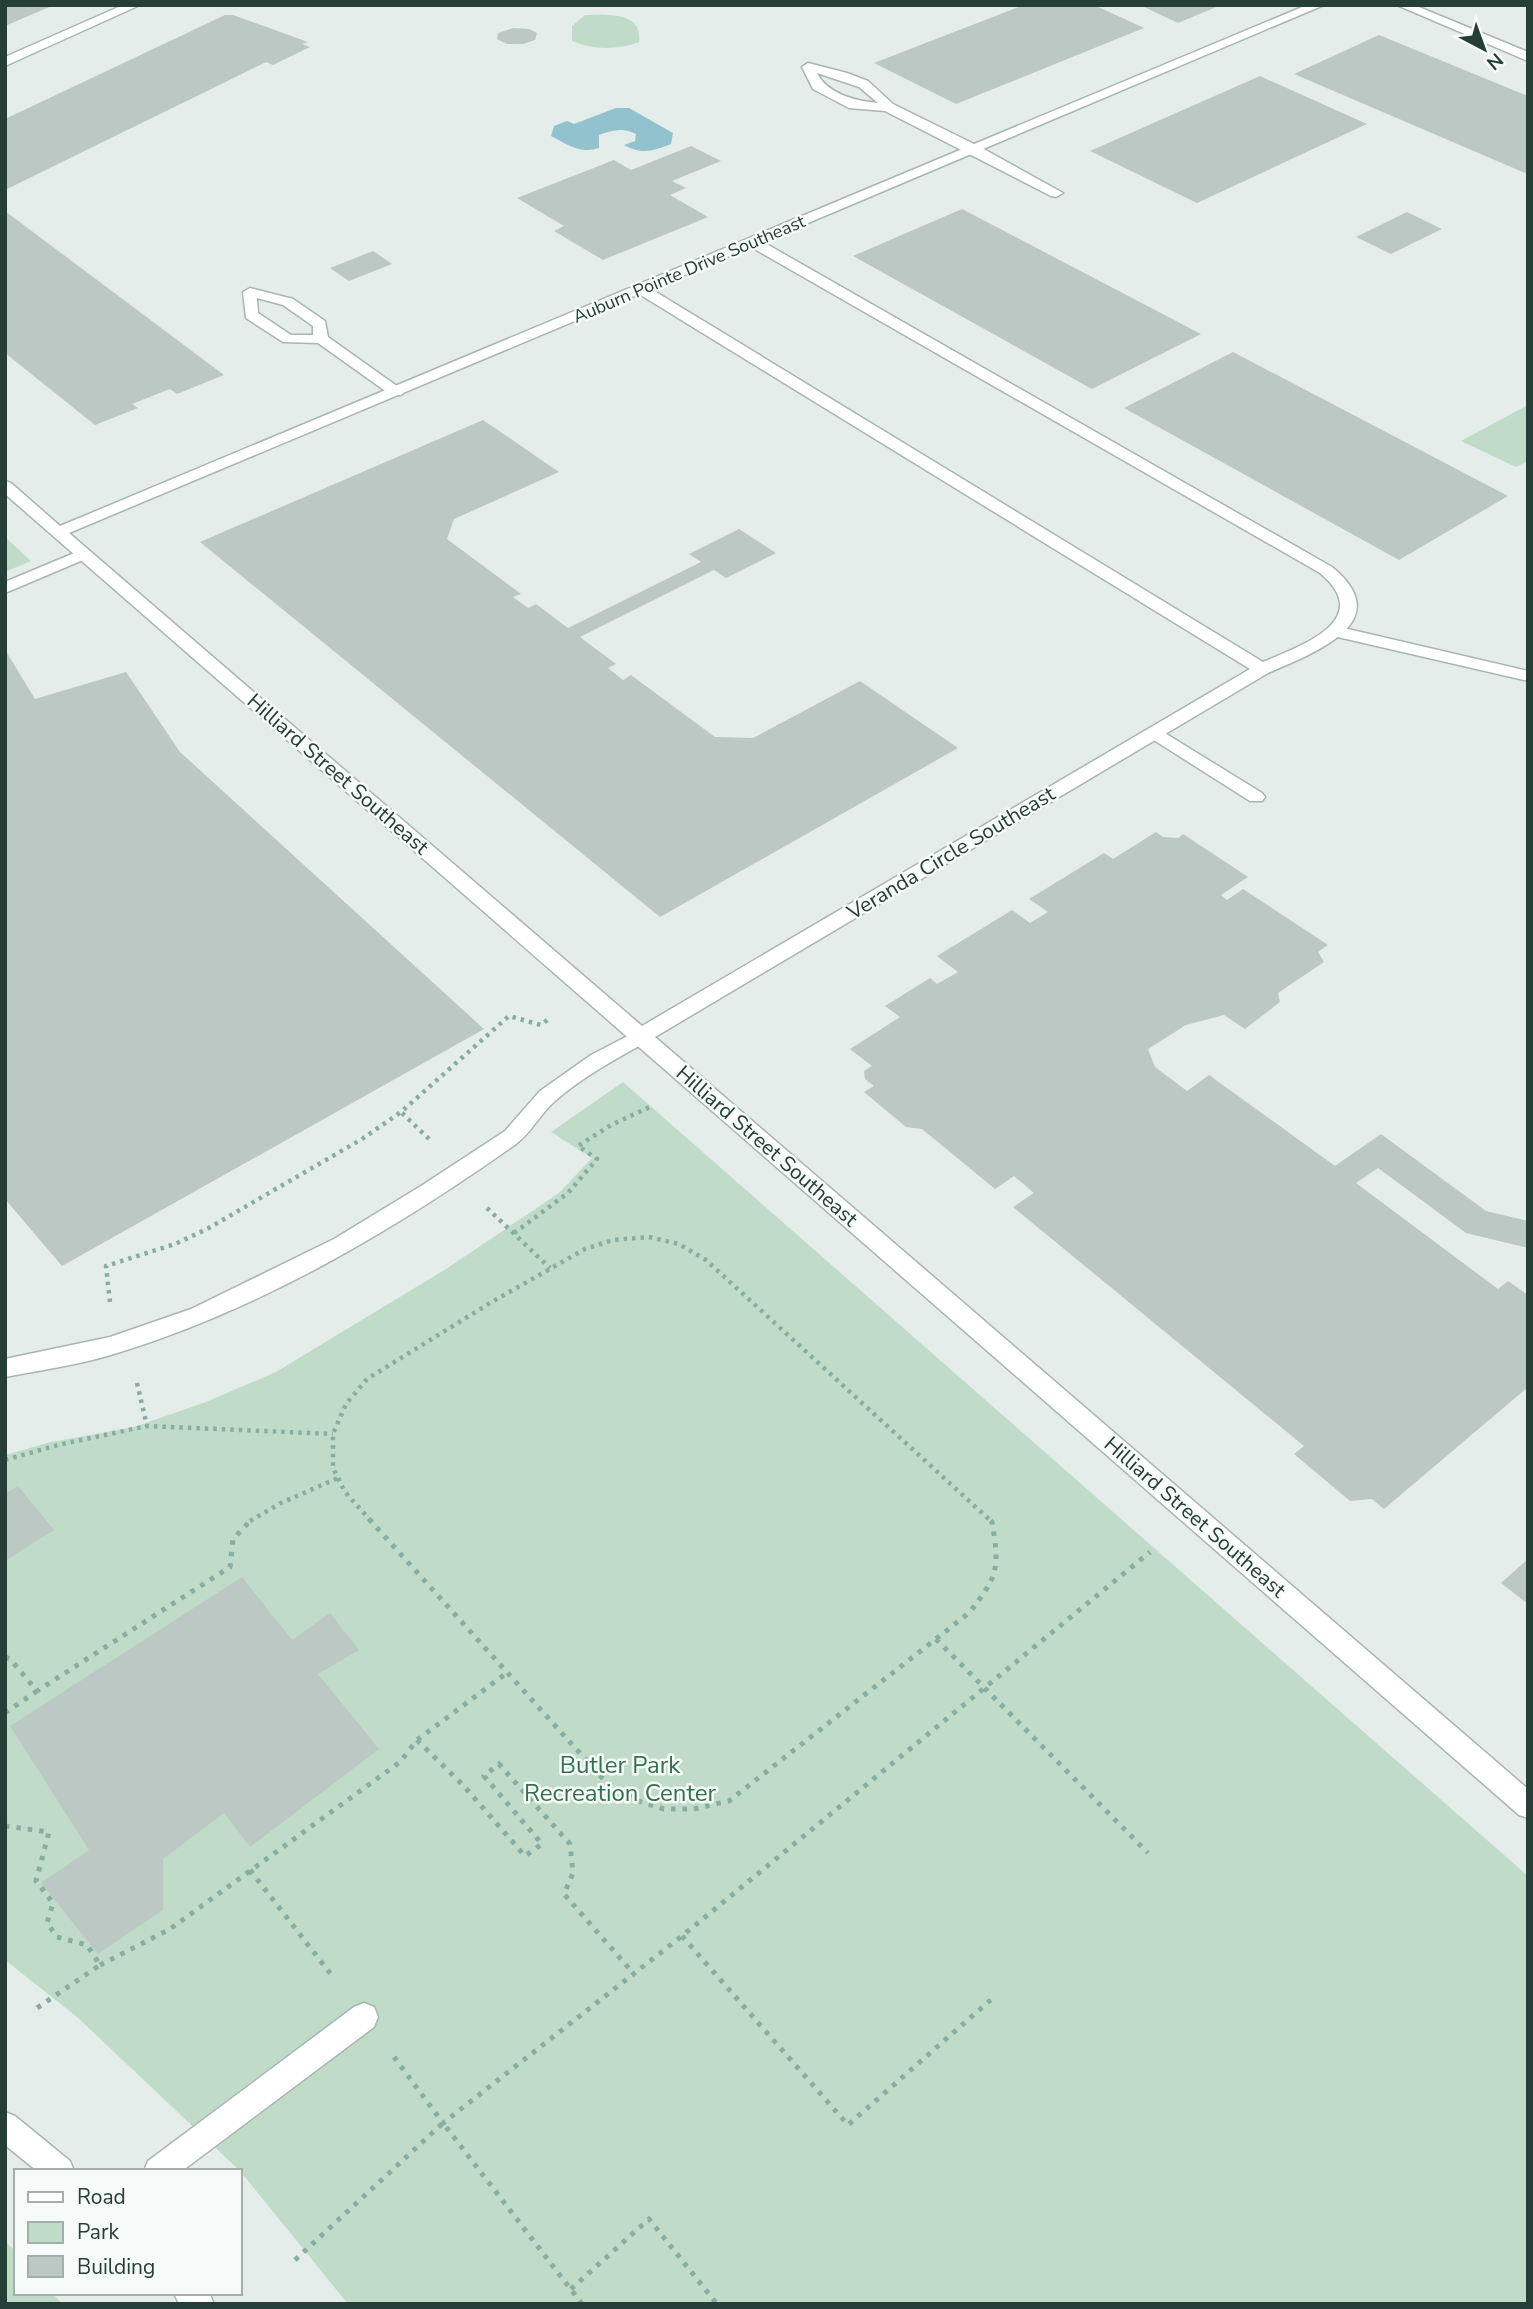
<svg xmlns="http://www.w3.org/2000/svg" width="1533" height="2309" font-family="'Nunito Sans',sans-serif">
<rect width="100%" height="100%" fill="#e5edea"/>
<path fill="#c0dcc9" d="M 585,15 C 607,15 643,11 639,42 C 618,50 593,50 572,41 L 572,26 Z
M 1528,405 L 1528,461 L 1516,467 L 1461,441 Z
M 5,537 L 31,561 L 5,572 Z
M 623,1082 L 1528,1876 L 1528,2304 L 348,2304 L 240,2171 L 77,2017 L 5,1960 L 5,1455 L 51,1442 L 134,1427 L 206,1402 L 276,1372 L 446,1269 L 559,1193 L 592,1158 L 551,1132 Z
M 5,2241 L 16,2252 L 16,2293 L 52,2293 L 62,2304 L 5,2304 Z"/>
<path fill="#92c2cd" d="M 616,108 L 629,108 L 673,133 L 671,144 C 653,151 642,155 624,145 L 635,141 L 636,134 C 623,127 612,130 599,135 L 599,148 C 580,154 568,145 551,136 L 554,126 L 567,121 L 574,124 Z"/>
<path fill="#bbc8c3" d="M 5,5 L 54,5 L 5,26 Z
M 1024,5 L 1094,5 L 1144,28 L 956,104 L 874,63 Z
M 1140,5 L 1221,5 L 1178,23 Z
M 225,15 L 233,15 L 308,42 L 302,44 L 310,47 L 273,65 L 266,62 L 5,190 L 5,119 Z
M 513,28 L 529,29 L 537,33 L 535,40 L 523,44 L 507,44 L 497,39 L 498,33 Z
M 1379,35 L 1528,96 L 1528,171 L 1525,173 L 1294,74 Z
M 1260,76 L 1367,124 L 1197,203 L 1090,151 Z
M 691,146 L 721,161 L 672,181 L 686,188 L 670,195 L 708,217 L 603,260 L 554,231 L 564,226 L 517,198 L 614,160 L 631,170 Z
M 962,209 L 1201,334 L 1092,389 L 853,256 Z
M 5,211 L 224,375 L 177,394 L 170,389 L 132,404 L 138,408 L 95,425 L 5,353 Z
M 1407,212 L 1442,229 L 1391,254 L 1356,237 Z
M 373,251 L 392,264 L 349,281 L 330,268 Z
M 1233,352 L 1508,496 L 1399,560 L 1124,408 Z
M 483,420 L 559,472 L 454,519 L 447,539 L 521,594 L 513,597 L 528,608 L 536,604 L 568,628 L 701,562 L 689,554 L 739,529 L 776,553 L 726,578 L 714,570 L 580,637 L 616,664 L 608,668 L 623,680 L 631,675 L 715,737 L 753,738 L 860,681 L 958,748 L 660,917 L 200,542 Z
M 5,653 L 7,653 L 35,699 L 126,672 L 180,752 L 484,1029 L 62,1266 L 5,1199 Z
M 1156,832 L 1163,837 L 1178,838 L 1183,834 L 1248,877 L 1221,895 L 1227,900 L 1243,889 L 1328,945 L 1318,952 L 1324,962 L 1278,993 L 1280,1002 L 1245,1029 L 1224,1015 L 1186,1025 L 1148,1049 L 1155,1067 L 1187,1091 L 1209,1075 L 1335,1166 L 1381,1134 L 1486,1211 L 1528,1221 L 1528,1248 L 1466,1233 L 1378,1168 L 1356,1183 L 1498,1289 L 1508,1281 L 1528,1295 L 1528,1387 L 1384,1509 L 1372,1499 L 1350,1501 L 1294,1454 L 1304,1446 L 1013,1207 L 1034,1193 L 1014,1176 L 995,1189 L 922,1129 L 906,1127 L 864,1092 L 874,1086 L 865,1079 L 864,1071 L 872,1066 L 850,1049 L 900,1017 L 885,1006 L 930,978 L 937,984 L 958,972 L 937,956 L 1012,910 L 1030,923 L 1048,912 L 1029,899 L 1104,853 L 1113,859 Z
M 18,1486 L 54,1530 L 5,1561 L 5,1494 Z
M 1528,1559 L 1528,1604 L 1501,1583 Z
M 242,1577 L 292,1640 L 330,1613 L 359,1650 L 318,1674 L 379,1749 L 250,1847 L 224,1813 L 163,1859 L 163,1910 L 98,1954 L 41,1883 L 89,1850 L 10,1726 Z"/>
<g fill="none" stroke-linecap="round" stroke-linejoin="round">
<defs>
<path id="service" d="M 808,63 L 847,73 L 868,81 L 893,104 L 980,147 L 1063,193 L 1056,197 L 1051,196 L 885,111 L 849,108 L 813,89 L 802,67 ZM 817,73 L 859,87 L 878,103 C 856,101 827,94 817,73 Z
M 250,288 L 293,299 L 325,321 L 328,337 L 401,389 L 404,392 L 401,395 L 391,395 L 318,343 L 283,342 L 246,318 L 243,292 ZM 257,298 L 283,305 L 313,326 L 313,335 L 291,335 L 258,313 Z
M 84,549 L 92,554 L 90,557 L 5,593 L 5,582 Z
M 1335,626 L 1528,671 L 1528,681 L 1329,635 L 1327,631 Z
M 1155,727 L 1262,793 L 1265,797 L 1262,801 L 1250,801 L 1149,737 L 1146,733 L 1149,729 Z
M 641,1029 L 648,1031 L 651,1036 L 648,1041 C 616,1059 582,1077 555,1101 C 540,1114 531,1133 516,1144 C 393,1231 259,1310 114,1354 C 79,1365 41,1370 5,1377 L 5,1359 L 110,1337 L 191,1309 L 334,1239 L 421,1186 L 505,1131 L 540,1091 L 591,1055 Z
M 364,2003 L 374,2007 L 378,2017 L 374,2027 L 182,2171 L 144,2171 L 148,2161 L 354,2007 Z"/>
<path id="minor" d="M 1307,5 L 1324,5 L 763,242 L 1332,567 C 1399,622 1314,653 1268,673 L 655,1037 L 1528,1789 L 1528,1818 L 1519,1815 L 5,494 L 5,481 L 11,483 L 60,526 ZM 751,247 L 1320,573 C 1376,620 1301,646 1263,662 L 651,289 ZM 639,294 L 1250,669 L 642,1026 L 69,533 Z
M 5,2112 L 15,2116 L 70,2161 L 74,2171 L 37,2171 L 5,2145 Z
M 174,2293 L 209,2293 L 214,2304 L 179,2304 Z"/>
<path id="tertiary" d="M 1397,5 L 1414,5 L 1528,52 L 1528,61 Z"/>
<path id="secondary" d="M 123,5 L 140,5 L 5,66 L 5,57 Z"/>
</defs>
<use href="#service" stroke="#a8b5b1" stroke-width="3"/>
<use href="#minor" stroke="#a8b5b1" stroke-width="3"/>
<use href="#tertiary" stroke="#a8b5b1" stroke-width="3"/>
<use href="#secondary" stroke="#a4b8b2" stroke-width="3"/>
<path stroke="#88aea3" stroke-width="4.5" stroke-dasharray="3.5 5" stroke-linecap="butt" d="M 429,1139 L 401,1112 L 509,1016 L 541,1025 L 551,1017
M 487,1208 L 550,1268
M 514,1233 L 568,1193 L 597,1159 L 578,1146 L 611,1125 L 650,1107
M 110,1302 L 106,1266 L 175,1244 L 207,1229 L 362,1139 L 401,1112
M 137,1383 L 147,1426 L 333,1434
M 5,1460 L 58,1445 L 147,1426
M 250,1521 L 281,1503 L 338,1478
M 371,1521 L 345,1492 L 333,1468 L 333,1434 L 346,1404 L 367,1379 L 490,1303 L 585,1249 L 613,1240 L 649,1237 L 679,1244 L 706,1260 L 991,1521"/>
<path stroke="#88aea3" stroke-width="5" stroke-dasharray="4.5 7" stroke-linecap="butt" d="M 369,1519 L 605,1781 L 635,1800 L 664,1809 L 694,1809 L 729,1801 L 969,1613 C 998,1576 1000,1569 992,1522 L 989,1519
M 936,1639 L 1148,1853
M 5,1657 L 10,1659 L 37,1691 L 230,1567 L 233,1539 L 252,1519
M 5,1713 L 37,1691
M 417,1740 L 463,1785 L 525,1856 L 542,1844 L 484,1776 L 499,1764 L 570,1844 L 573,1873 L 564,1894 L 634,1974
M 5,1826 L 49,1832 L 36,1881 L 53,1903 L 47,1923 L 57,1937 L 87,1945 L 100,1965 L 34,2010
M 250,1870 L 333,1977
M 682,1936 L 848,2125 L 994,1997
M 100,1965 L 170,1929 L 400,1762 L 417,1740 L 508,1672
M 394,2057 L 443,2123 L 682,1936 L 1150,1552
M 295,2260 L 443,2123 L 582,2304
M 571,2289 L 649,2219 L 717,2304"/>
<use href="#service" fill="#fff" fill-rule="evenodd"/>
<use href="#minor" fill="#fff" fill-rule="evenodd"/>
<use href="#tertiary" fill="#fff" fill-rule="evenodd"/>
<use href="#secondary" fill="#fff" fill-rule="evenodd"/>
</g>
<g text-anchor="middle" dominant-baseline="central" stroke-width="5" stroke-linejoin="round" paint-order="stroke">
<g font-size="18" fill="#263e38" stroke="#f6faf8">
<text transform="translate(689 269) rotate(-23)">Auburn Pointe Drive Southeast</text>
</g>
<g font-size="21" fill="#263e38" stroke="#f6faf8">
<text transform="translate(338 774) rotate(41)">Hilliard Street Southeast</text>
<text transform="translate(951 853) rotate(-31)">Veranda Circle Southeast</text>
<text transform="translate(767 1146) rotate(41)">Hilliard Street Southeast</text>
<text transform="translate(1195 1517) rotate(41)">Hilliard Street Southeast</text>
</g>
<g font-size="24" fill="#33724d" stroke="#f6faf8">
<text x="620" y="1765">Butler Park<tspan x="620" dy="28">Recreation Center</tspan></text>
</g>
</g>
<rect width="1533" height="2309" fill="none" stroke="#263e38" stroke-width="14"/>
<rect x="14" y="2169" width="228" height="126" fill="#f6faf8" stroke="#a3afab" stroke-width="2"/>
<rect x="28" y="2192" width="35" height="10" fill="#ffffff" stroke="#a3afab" stroke-width="2"/>
<text x="77" y="2204" font-size="21" fill="#263e38">Road</text>
<rect x="28" y="2222" width="35" height="21" fill="#c0dcc9" stroke="#a3afab" stroke-width="2"/>
<text x="77" y="2239" font-size="21" fill="#263e38">Park</text>
<rect x="28" y="2256" width="35" height="21" fill="#bbc8c3" stroke="#a3afab" stroke-width="2"/>
<text x="77" y="2274" font-size="21" fill="#263e38">Building</text>
<g transform="translate(1484 49) rotate(139)" stroke="#f6faf8" stroke-width="5" paint-order="stroke">
<path d="M0-5L12 26L0 18L-12 26Z" fill="#263e38"/>
<text y="-10" font-size="19" font-weight="bold" text-anchor="middle" fill="#263e38">N</text>
</g>
</svg>
